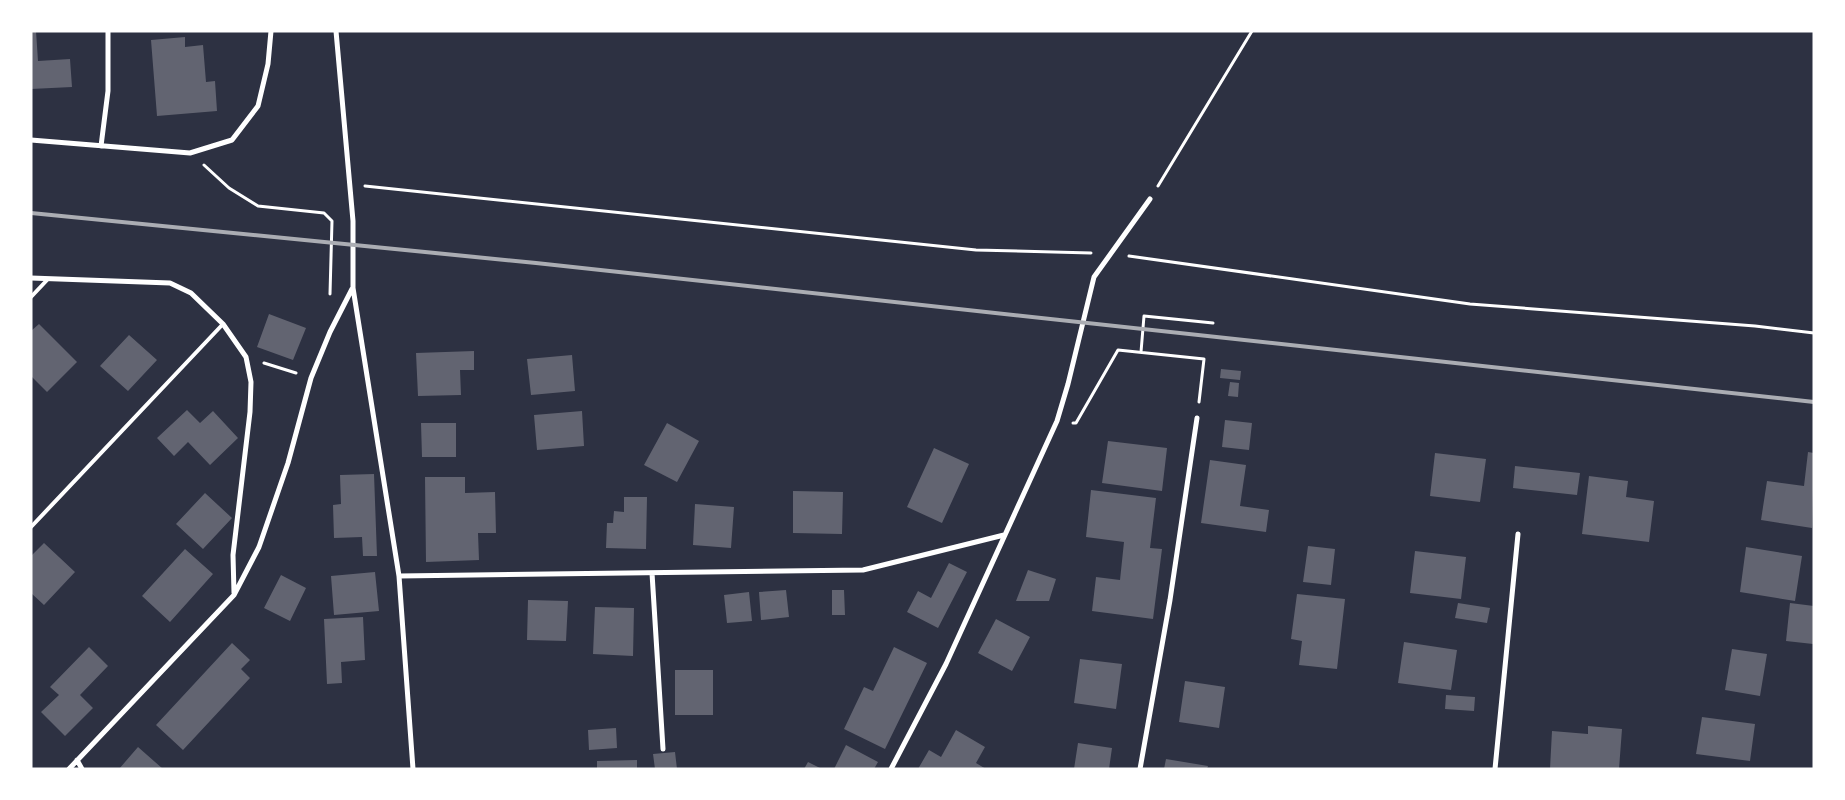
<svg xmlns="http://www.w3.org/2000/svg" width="1845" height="800" font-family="Arial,sans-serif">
<rect width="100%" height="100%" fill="#2d3142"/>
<path fill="#626471" d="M 31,31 L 36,31 L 38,61 L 70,59 L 72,87 L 31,89 Z
M 185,37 L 185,47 L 203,45 L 206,82 L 215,81 L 217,111 L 157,116 L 151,40 Z
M 269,314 L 306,328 L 293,360 L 257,347 Z
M 39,324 L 77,362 L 47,392 L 31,376 L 31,331 Z
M 129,335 L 157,360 L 128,391 L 100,366 Z
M 474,351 L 474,370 L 460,370 L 461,395 L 418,396 L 416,353 Z
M 572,355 L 575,391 L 531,395 L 527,359 Z
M 1221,369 L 1241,371 L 1240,380 L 1220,378 Z
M 1230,382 L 1239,383 L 1238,397 L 1228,396 Z
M 187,410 L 200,423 L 213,411 L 238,438 L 210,465 L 188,442 L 174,456 L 157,438 Z
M 582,411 L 584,446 L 537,450 L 534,415 Z
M 1225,420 L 1252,423 L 1249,450 L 1222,447 Z
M 421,423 L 456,423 L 456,457 L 422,457 Z
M 667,423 L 699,441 L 677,482 L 644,465 Z
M 1108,441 L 1167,448 L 1162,491 L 1102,483 Z
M 934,448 L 969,464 L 942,523 L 907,507 Z
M 1808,452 L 1814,453 L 1812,528 L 1761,520 L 1767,481 L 1804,486 Z
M 1435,453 L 1486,459 L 1480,502 L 1430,496 Z
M 1210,460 L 1246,465 L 1240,506 L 1269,510 L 1266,532 L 1201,523 Z
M 1515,466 L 1580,473 L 1577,495 L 1513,488 Z
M 374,474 L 377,556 L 363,556 L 362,537 L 334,538 L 333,505 L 341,504 L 340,475 Z
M 1589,476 L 1628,481 L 1626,497 L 1654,501 L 1649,542 L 1582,534 Z
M 425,477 L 465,477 L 465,493 L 495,492 L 496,533 L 478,533 L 479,560 L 426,562 Z
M 1091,490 L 1156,498 L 1150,548 L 1162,549 L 1153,619 L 1092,611 L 1096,577 L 1120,580 L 1124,542 L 1086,537 Z
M 793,491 L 843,492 L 842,534 L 793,533 Z
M 205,493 L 232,518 L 203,549 L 176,524 Z
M 624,497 L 647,497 L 646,549 L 606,548 L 607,523 L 613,523 L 614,511 L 624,512 Z
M 695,504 L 734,507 L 731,548 L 693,545 Z
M 44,543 L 75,572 L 44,605 L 31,593 L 31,556 Z
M 1308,546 L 1335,549 L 1331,585 L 1303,582 Z
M 1746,547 L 1802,556 L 1795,601 L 1740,592 Z
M 185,549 L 213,574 L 170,622 L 142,596 Z
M 1415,551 L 1466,557 L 1461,599 L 1410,593 Z
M 949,563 L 967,572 L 938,628 L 907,612 L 918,591 L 931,598 Z
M 1028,570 L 1056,579 L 1049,601 L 1016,601 Z
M 375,572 L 379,611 L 334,615 L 331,576 Z
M 281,575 L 306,588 L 290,621 L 264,608 Z
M 786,590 L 789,617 L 761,620 L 759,592 Z
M 832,590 L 844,590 L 845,615 L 832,615 Z
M 749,592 L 752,621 L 727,623 L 724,595 Z
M 1297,594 L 1345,599 L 1337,669 L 1299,665 L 1302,641 L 1291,639 Z
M 528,600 L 568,601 L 566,641 L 527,640 Z
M 1458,603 L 1490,608 L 1487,623 L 1455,618 Z
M 1790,603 L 1814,606 L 1813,644 L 1786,641 Z
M 595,607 L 634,608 L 633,656 L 593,654 Z
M 363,617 L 365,660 L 341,662 L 342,683 L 327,684 L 324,619 Z
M 996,619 L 1030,637 L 1012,671 L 978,653 Z
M 1404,642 L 1457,650 L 1451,690 L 1398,683 Z
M 232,643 L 250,660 L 241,669 L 250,678 L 183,750 L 156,725 Z
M 89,647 L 108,666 L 80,695 L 93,708 L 65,736 L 41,712 L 59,695 L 50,687 Z
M 894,647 L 927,663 L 885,749 L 844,729 L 864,687 L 873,691 Z
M 1732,649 L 1767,654 L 1760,696 L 1725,690 Z
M 1080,659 L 1122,664 L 1116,709 L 1074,703 Z
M 675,670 L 713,670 L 713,715 L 675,715 Z
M 1185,681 L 1225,687 L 1219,728 L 1179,722 Z
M 1446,695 L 1475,697 L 1474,711 L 1445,709 Z
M 1702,717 L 1755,724 L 1750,761 L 1696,754 Z
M 1588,726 L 1622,729 L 1619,769 L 1550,769 L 1552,731 L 1588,734 Z
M 616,728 L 617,748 L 589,750 L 588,730 Z
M 956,730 L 985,747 L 976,763 L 986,769 L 918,769 L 929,750 L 941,757 Z
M 1078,743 L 1112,748 L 1109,769 L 1074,769 Z
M 846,745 L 878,762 L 874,769 L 834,769 Z
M 138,747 L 163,769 L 119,769 Z
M 675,752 L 677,769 L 655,769 L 653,754 Z
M 1166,759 L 1208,766 L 1207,769 L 1164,769 Z
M 637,760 L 637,769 L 597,769 L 597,761 Z
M 808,762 L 822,769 L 804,769 Z"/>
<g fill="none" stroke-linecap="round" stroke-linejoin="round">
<path stroke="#fff" stroke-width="3" d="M 204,165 L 229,188 L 258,206 L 324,213 L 332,221 L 330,294
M 365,186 L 976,250 L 1091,253
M 1158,186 L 1252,31
M 1129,256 L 1470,304 L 1755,326 L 1814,333
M 1141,352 L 1144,316 L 1213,323
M 264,363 L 296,373
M 1073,423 L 1076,423 L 1118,350 L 1204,359 L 1199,402"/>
<path stroke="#fff" stroke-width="4" d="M 31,297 L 48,279
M 31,527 L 223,324"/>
<path stroke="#fff" stroke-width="5" d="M 336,31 L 353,221 L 353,288 L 399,576 L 413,769
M 31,140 L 190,153 L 232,140 L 258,106 L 268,64 L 271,31
M 101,146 L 108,91 L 108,31
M 31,278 L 170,283 L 191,293 L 223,324 L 246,357 L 251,382 L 250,412 L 233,555 L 234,593
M 652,573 L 663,749
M 399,576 L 863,570 L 1004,535
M 77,760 L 82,769
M 69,769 L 234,595 L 259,547 L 288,463 L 311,378 L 330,332 L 352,289
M 891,769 L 946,664 L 1057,421 L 1068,384 L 1094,277 L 1150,199
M 1140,769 L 1170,600 L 1197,418
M 1495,769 L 1518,534"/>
<path stroke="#abadb3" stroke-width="4" d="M 31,213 L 536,263 L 1814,402"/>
</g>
<rect width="1845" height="800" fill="none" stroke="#ffffff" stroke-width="65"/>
</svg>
